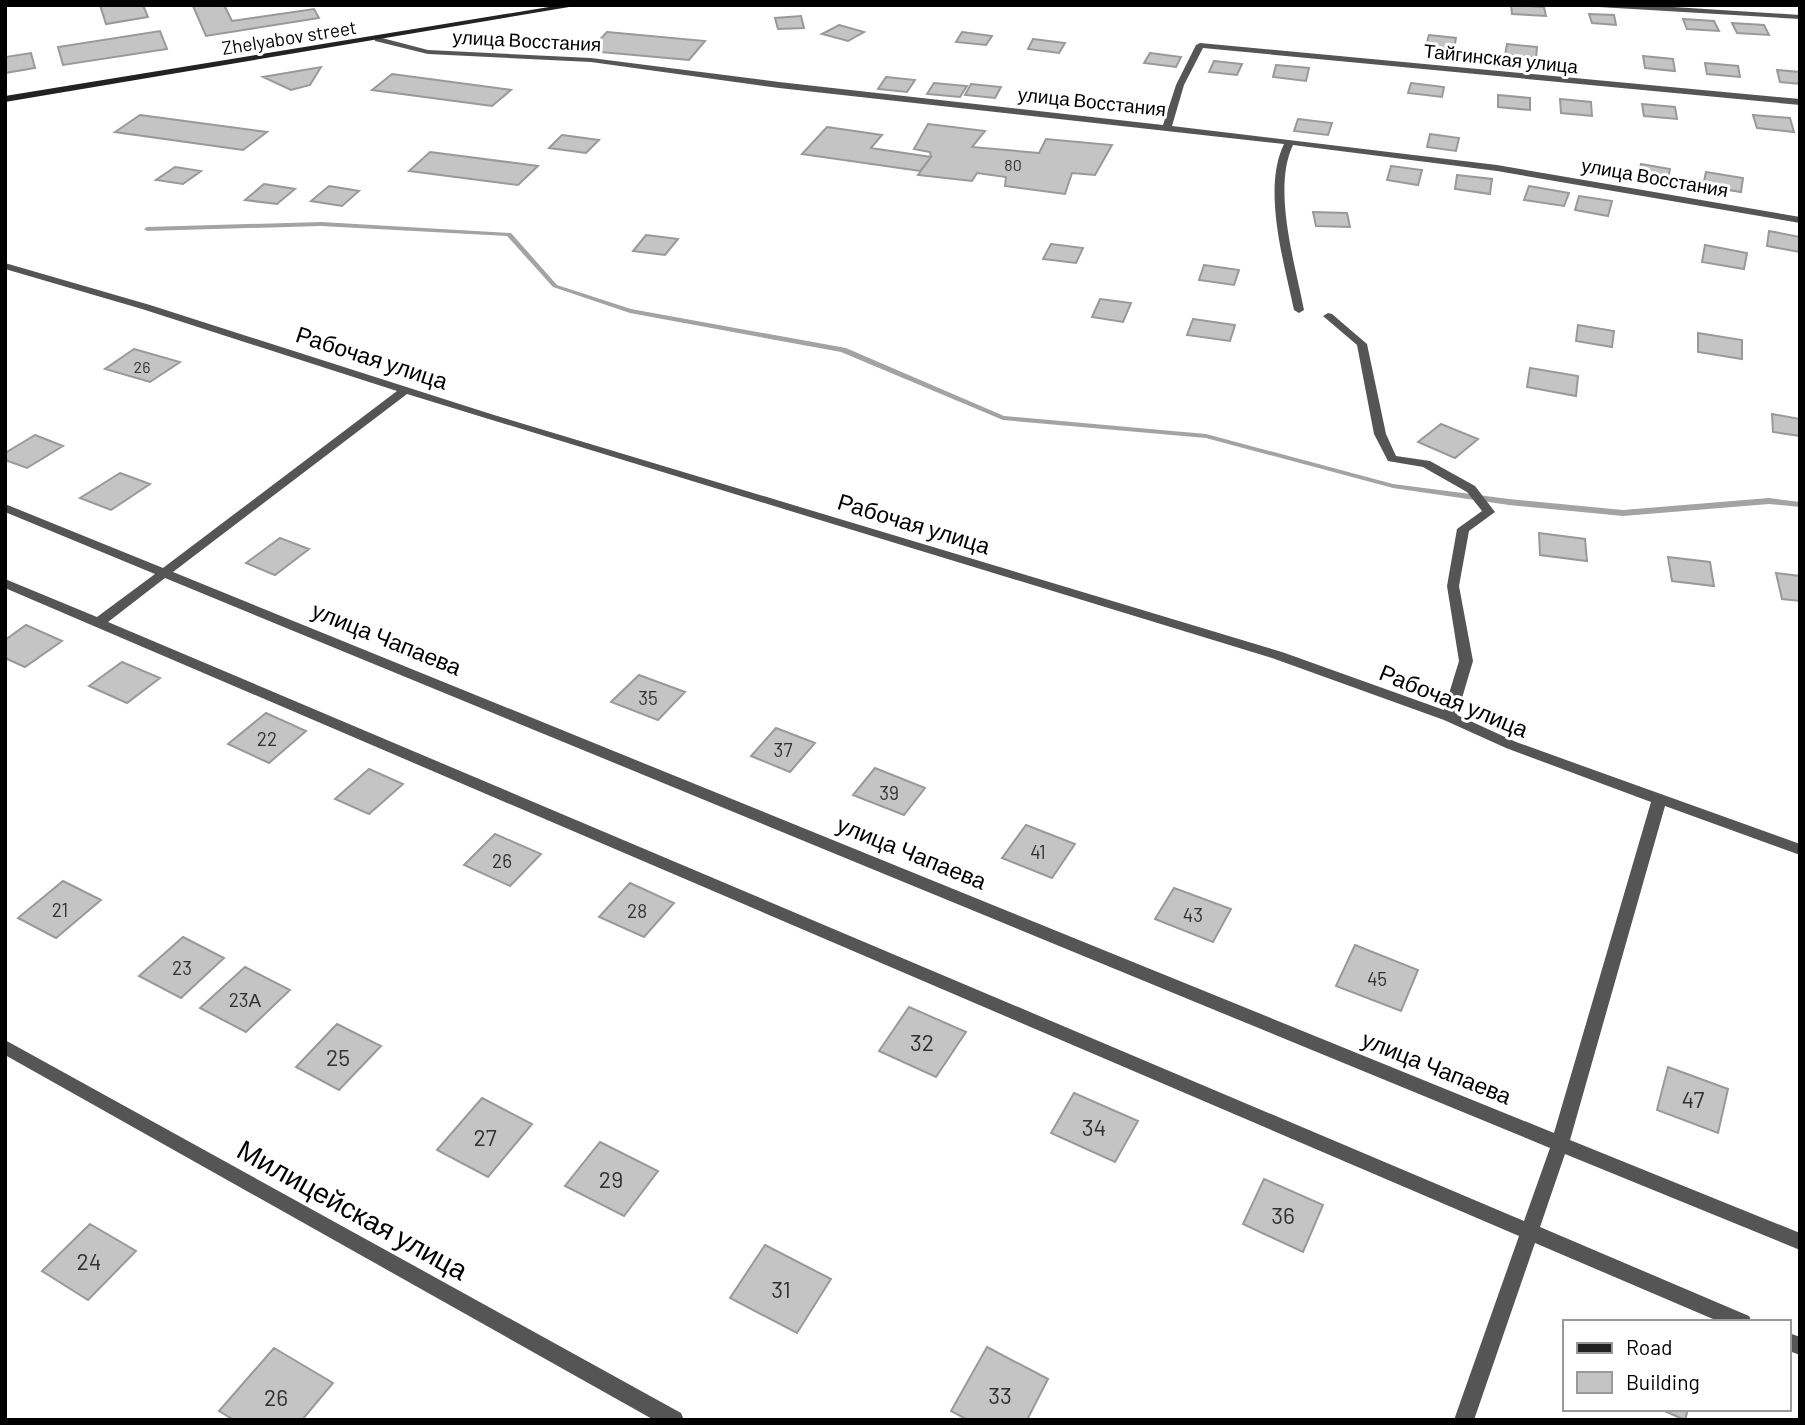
<svg xmlns="http://www.w3.org/2000/svg" width="1805" height="1425" font-family="Barlow,sans-serif">
<rect width="100%" height="100%" fill="#fff"/>
<g fill="none" stroke-linecap="round" stroke-linejoin="round">
<path fill="#a3a3a3" fill-rule="evenodd" d="M 321,222 L 511,233 L 557,285 L 631,309 L 846,348 L 1004,416 L 1206,434 L 1393,484 L 1509,499 L 1623,510 L 1769,498 L 1800,502 L 1800,507 L 1769,504 L 1623,516 L 1509,505 L 1393,488 L 1206,438 L 1003,420 L 841,352 L 630,313 L 553,287 L 507,236 L 321,226 L 147,231 L 144,229 L 147,227 Z"/>
</g>
<path fill="#c4c4c4" stroke="#999" stroke-width="2" d="M 100,5 L 143,5 L 148,17 L 106,24 Z
M 224,5 L 232,21 L 314,9 L 319,18 L 206,36 L 193,6 Z
M 1511,5 L 1544,7 L 1546,16 L 1512,14 Z
M 1589,14 L 1614,15 L 1616,25 L 1592,23 Z
M 801,16 L 804,28 L 778,29 L 775,18 Z
M 1683,19 L 1714,21 L 1719,31 L 1687,29 Z
M 1732,23 L 1764,25 L 1769,35 L 1737,33 Z
M 839,25 L 864,32 L 848,41 L 822,34 Z
M 160,31 L 167,49 L 63,65 L 58,47 Z
M 607,32 L 705,41 L 689,60 L 589,51 Z
M 962,32 L 992,36 L 986,45 L 956,42 Z
M 1429,35 L 1456,38 L 1454,49 L 1426,46 Z
M 1033,39 L 1065,43 L 1059,53 L 1028,49 Z
M 1507,44 L 1537,47 L 1536,58 L 1505,55 Z
M 31,53 L 35,68 L 5,73 L 5,57 Z
M 1150,53 L 1181,57 L 1176,67 L 1144,63 Z
M 1643,56 L 1673,59 L 1675,71 L 1645,68 Z
M 1214,61 L 1242,64 L 1237,75 L 1209,72 Z
M 1705,63 L 1738,66 L 1740,77 L 1707,74 Z
M 1276,65 L 1309,68 L 1306,81 L 1273,77 Z
M 321,67 L 310,85 L 291,90 L 263,77 Z
M 1777,70 L 1800,72 L 1800,84 L 1780,82 Z
M 392,74 L 511,90 L 492,106 L 372,90 Z
M 886,77 L 915,80 L 907,92 L 878,89 Z
M 934,83 L 967,86 L 960,97 L 927,94 Z
M 1411,83 L 1444,87 L 1442,97 L 1408,93 Z
M 971,84 L 1001,87 L 995,98 L 965,95 Z
M 1498,95 L 1530,98 L 1530,110 L 1498,107 Z
M 1111,99 L 1142,102 L 1138,114 L 1107,110 Z
M 1560,99 L 1591,102 L 1592,116 L 1561,113 Z
M 1642,104 L 1675,107 L 1677,119 L 1644,116 Z
M 140,115 L 267,132 L 243,150 L 115,132 Z
M 1753,115 L 1790,118 L 1794,132 L 1757,128 Z
M 1298,119 L 1332,123 L 1328,135 L 1294,131 Z
M 928,124 L 985,131 L 972,147 L 1039,153 L 1046,139 L 1112,145 L 1095,175 L 1072,173 L 1065,194 L 1005,186 L 1006,177 L 977,173 L 972,181 L 918,175 L 931,157 L 930,152 L 914,149 Z
M 827,127 L 882,135 L 871,148 L 931,157 L 920,171 L 802,154 Z
M 1430,134 L 1459,138 L 1456,151 L 1427,147 Z
M 562,135 L 599,140 L 586,153 L 549,148 Z
M 430,152 L 538,166 L 518,185 L 409,171 Z
M 1641,164 L 1670,169 L 1667,184 L 1637,179 Z
M 1391,166 L 1422,170 L 1418,185 L 1387,180 Z
M 175,167 L 201,171 L 183,184 L 156,180 Z
M 1706,172 L 1743,178 L 1741,192 L 1703,186 Z
M 1457,175 L 1492,179 L 1490,194 L 1455,189 Z
M 264,184 L 295,189 L 277,204 L 245,200 Z
M 329,186 L 359,191 L 342,206 L 311,201 Z
M 1529,186 L 1569,193 L 1564,206 L 1524,200 Z
M 1579,196 L 1612,201 L 1608,216 L 1575,210 Z
M 1313,212 L 1347,213 L 1350,227 L 1316,226 Z
M 1769,231 L 1800,237 L 1800,252 L 1767,246 Z
M 646,235 L 678,239 L 665,255 L 633,251 Z
M 1051,244 L 1083,248 L 1076,263 L 1043,259 Z
M 1705,245 L 1747,253 L 1744,269 L 1702,262 Z
M 1204,265 L 1239,270 L 1234,285 L 1199,280 Z
M 1100,299 L 1131,303 L 1123,322 L 1092,317 Z
M 1193,319 L 1235,325 L 1230,341 L 1187,335 Z
M 1578,325 L 1614,331 L 1612,347 L 1576,341 Z
M 1698,333 L 1742,340 L 1742,359 L 1698,352 Z
M 134,349 L 180,362 L 150,382 L 105,369 Z
M 1530,368 L 1578,376 L 1576,396 L 1527,387 Z
M 1772,414 L 1800,419 L 1800,436 L 1773,432 Z
M 1441,424 L 1478,439 L 1455,458 L 1418,442 Z
M 35,435 L 63,446 L 27,468 L 5,460 L 5,453 Z
M 120,473 L 150,484 L 111,510 L 80,498 Z
M 1539,533 L 1585,539 L 1587,561 L 1540,555 Z
M 280,538 L 309,549 L 275,575 L 246,563 Z
M 1668,557 L 1710,562 L 1714,586 L 1672,581 Z
M 1776,573 L 1800,576 L 1800,601 L 1782,599 Z
M 26,625 L 62,641 L 25,667 L 5,658 L 5,640 Z
M 122,662 L 160,678 L 127,703 L 89,686 Z
M 639,675 L 685,692 L 658,720 L 611,702 Z
M 266,713 L 306,731 L 269,763 L 228,744 Z
M 776,728 L 815,743 L 790,772 L 751,756 Z
M 875,768 L 925,788 L 904,815 L 853,795 Z
M 369,769 L 403,784 L 369,814 L 335,799 Z
M 1026,825 L 1075,844 L 1052,878 L 1002,858 Z
M 495,834 L 541,854 L 510,886 L 464,865 Z
M 63,881 L 101,900 L 56,938 L 18,918 Z
M 630,883 L 674,903 L 644,937 L 599,917 Z
M 1174,888 L 1231,909 L 1213,942 L 1155,919 Z
M 183,937 L 224,958 L 181,998 L 139,976 Z
M 1355,945 L 1418,970 L 1401,1011 L 1336,986 Z
M 245,967 L 290,990 L 246,1032 L 200,1008 Z
M 909,1007 L 966,1032 L 936,1077 L 879,1051 Z
M 337,1024 L 381,1046 L 339,1090 L 296,1067 Z
M 1668,1067 L 1728,1089 L 1718,1133 L 1657,1110 Z
M 1074,1093 L 1138,1121 L 1115,1162 L 1051,1133 Z
M 482,1098 L 532,1124 L 488,1177 L 437,1150 Z
M 600,1142 L 658,1171 L 624,1216 L 565,1186 Z
M 1264,1179 L 1323,1205 L 1303,1252 L 1243,1224 Z
M 90,1224 L 136,1251 L 88,1300 L 42,1271 Z
M 765,1245 L 831,1279 L 797,1333 L 730,1298 Z
M 987,1347 L 1048,1379 L 1027,1420 L 968,1420 L 951,1411 Z
M 274,1348 L 333,1383 L 302,1420 L 234,1420 L 219,1411 Z
M 1660,1409 L 1688,1409 L 1685,1420 Z"/>
<g fill="none" stroke-linecap="round" stroke-linejoin="round">
<path fill="#555" fill-rule="evenodd" d="M 1595,5 L 1642,5 L 1800,15 L 1800,19 L 1599,7 Z
M 378,37 L 428,50 L 591,58 L 779,82 L 1163,125 L 1176,85 L 1196,45 L 1200,43 L 1800,99 L 1800,105 L 1203,48 L 1184,85 L 1172,126 L 1497,165 L 1800,217 L 1800,223 L 1497,171 L 1293,145 C 1272,189 1295,263 1304,310 L 1299,313 L 1294,310 C 1284,262 1262,189 1284,144 L 779,88 L 591,62 L 428,54 L 375,41 L 375,37 Z
M 5,263 L 150,305 L 494,415 L 1282,652 L 1444,710 L 1459,661 L 1447,586 L 1457,529 L 1482,511 L 1467,492 L 1423,467 L 1388,461 L 1374,434 L 1357,345 L 1323,316 L 1328,313 L 1332,314 L 1367,344 L 1386,434 L 1396,456 L 1430,461 L 1475,486 L 1495,512 L 1469,531 L 1459,586 L 1473,661 L 1457,715 L 1516,742 L 1800,844 L 1800,855 L 1665,806 L 1570,1140 L 1800,1233 L 1800,1250 L 1565,1154 L 1540,1227 L 1749,1316 L 1752,1322 L 1720,1322 L 1535,1243 L 1474,1420 L 1454,1420 L 1519,1236 L 5,588 L 5,579 L 97,617 L 155,574 L 5,512 L 5,504 L 163,568 L 397,391 L 142,309 L 5,269 ZM 407,394 L 1272,658 L 1444,720 L 1506,748 L 1651,802 L 1554,1133 L 173,572 ZM 165,578 L 1550,1148 L 1524,1221 L 108,622 Z
M 5,1040 L 681,1413 L 684,1420 L 654,1420 L 5,1055 Z
M 1789,1333 L 1800,1337 L 1800,1355 L 1789,1351 Z"/>
<path fill="#222" fill-rule="evenodd" d="M 561,5 L 581,5 L 5,102 L 5,96 Z"/>
</g>
<g text-anchor="middle" dominant-baseline="central" stroke-width="6" stroke-linejoin="round" paint-order="stroke">
<g font-size="16" fill="#313131">
<text x="1013" y="164">80</text>
<text x="142" y="366">26</text>
</g>
<g font-size="19" fill="#000" stroke="#fff">
<text transform="translate(289 37) rotate(-9)">Zhelyabov street</text>
<text transform="translate(527 40) rotate(3)">улица Восстания</text>
<text transform="translate(1501 58) rotate(6)">Тайгинская улица</text>
<text transform="translate(1092 101) rotate(6)">улица Восстания</text>
<text transform="translate(1655 177) rotate(10)">улица Восстания</text>
</g>
<g font-size="19" fill="#313131">
<text x="648" y="697">35</text>
<text x="267" y="738">22</text>
<text x="783" y="749">37</text>
<text x="889" y="792">39</text>
<text x="1038" y="851">41</text>
<text x="502" y="860">26</text>
<text x="60" y="909">21</text>
<text x="637" y="910">28</text>
<text x="1193" y="914">43</text>
<text x="182" y="967">23</text>
<text x="1377" y="978">45</text>
<text x="245" y="999">23А</text>
</g>
<g font-size="23" fill="#000" stroke="#fff">
<text transform="translate(372 357) rotate(18)">Рабочая улица</text>
<text transform="translate(914 523) rotate(17)">Рабочая улица</text>
<text transform="translate(387 638) rotate(22)">улица Чапаева</text>
<text transform="translate(1454 700) rotate(22)">Рабочая улица</text>
<text transform="translate(912 852) rotate(22)">улица Чапаева</text>
<text transform="translate(1437 1067) rotate(22)">улица Чапаева</text>
</g>
<g font-size="23" fill="#313131">
<text x="922" y="1042">32</text>
<text x="338" y="1057">25</text>
<text x="1693" y="1099">47</text>
<text x="1094" y="1127">34</text>
<text x="485" y="1137">27</text>
<text x="611" y="1179">29</text>
<text x="1283" y="1215">36</text>
<text x="89" y="1261">24</text>
<text x="781" y="1289">31</text>
<text x="1000" y="1395">33</text>
<text x="276" y="1397">26</text>
</g>
<g font-size="28" fill="#000" stroke="#fff">
<text transform="translate(353 1209) rotate(29)">Милицейская улица</text>
</g>
</g>
<rect width="1805" height="1425" fill="none" stroke="#000000" stroke-width="14"/>
<rect x="1563" y="1320" width="228" height="91" fill="#ffffff" stroke="#999999" stroke-width="2"/>
<rect x="1577" y="1343" width="35" height="10" fill="#222222" stroke="#999999" stroke-width="2"/>
<text x="1626" y="1355" font-size="21" fill="#000000">Road</text>
<rect x="1577" y="1372" width="35" height="21" fill="#c4c4c4" stroke="#999999" stroke-width="2"/>
<text x="1626" y="1390" font-size="21" fill="#000000">Building</text>
</svg>
